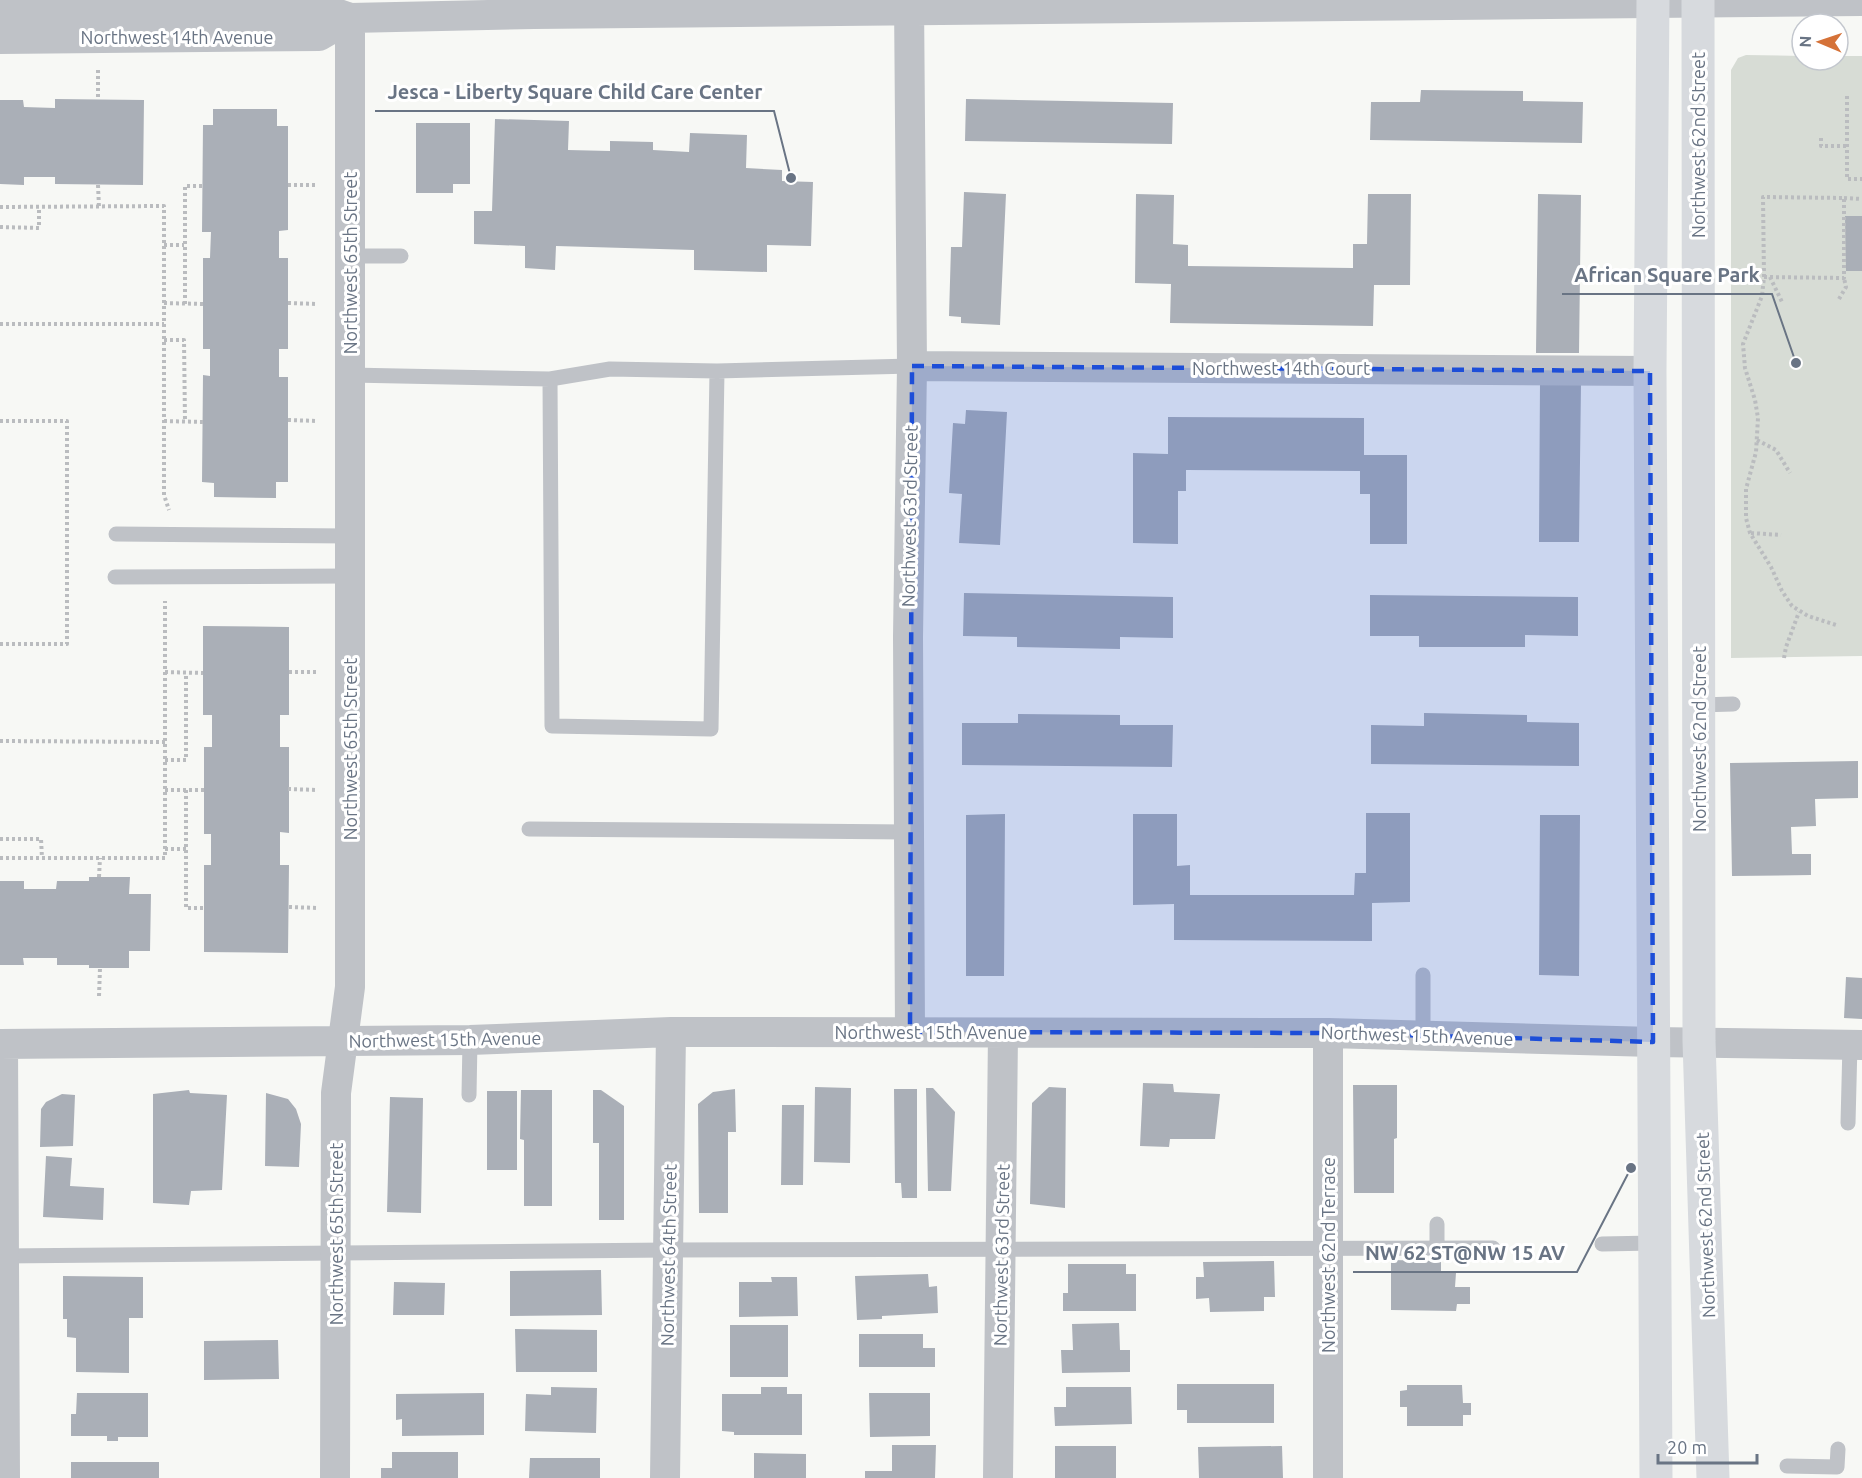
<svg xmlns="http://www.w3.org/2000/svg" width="1862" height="1478" font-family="Ubuntu,sans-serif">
<rect width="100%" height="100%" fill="#f7f8f5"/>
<path fill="#d7dcd5" d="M 1746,55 L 1802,56 L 1802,60 L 1838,60 L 1838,56 L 1862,56 L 1862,656 L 1731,658 L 1731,70 L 1738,58 Z"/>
<path fill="#aaafb7" d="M 1421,90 L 1523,91 L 1523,101 L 1583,102 L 1582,143 L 1370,140 L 1371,102 L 1420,102 Z
M 55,99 L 144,100 L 143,185 L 55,184 L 55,177 L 24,177 L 24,185 L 0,184 L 0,100 L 23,100 L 24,107 L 55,108 Z
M 966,99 L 1173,103 L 1172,144 L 965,141 Z
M 213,109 L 277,109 L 277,126 L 288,126 L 288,230 L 279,231 L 279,258 L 288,258 L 288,349 L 279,349 L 279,377 L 288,377 L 288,482 L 276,482 L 276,498 L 214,497 L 214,483 L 202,482 L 203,375 L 210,376 L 210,349 L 203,349 L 203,258 L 210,258 L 211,232 L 202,232 L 203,125 L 213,125 Z
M 495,119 L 569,121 L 568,150 L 610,151 L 610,141 L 653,142 L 653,150 L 689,152 L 690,133 L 747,135 L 746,168 L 782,170 L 782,181 L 813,182 L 811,246 L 767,245 L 767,272 L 694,270 L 694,250 L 556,246 L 555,270 L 525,268 L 525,246 L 474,244 L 474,211 L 492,211 Z
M 416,123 L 470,123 L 470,184 L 453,184 L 453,193 L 416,193 Z
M 964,192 L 1006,194 L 1000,325 L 961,323 L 961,317 L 949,316 L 951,247 L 962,247 Z
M 1136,194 L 1174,195 L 1173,244 L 1188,245 L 1188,266 L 1353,268 L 1353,244 L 1367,244 L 1368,194 L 1411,194 L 1410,285 L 1374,285 L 1373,326 L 1170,323 L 1171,284 L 1135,283 Z
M 1538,194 L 1581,195 L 1579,353 L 1536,353 Z
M 1845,216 L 1862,216 L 1862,271 L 1846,271 Z
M 1540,382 L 1581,382 L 1579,542 L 1539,542 Z
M 966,410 L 1007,412 L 1000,545 L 959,543 L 962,494 L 949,493 L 953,423 L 965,424 Z
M 1168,417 L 1364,418 L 1364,455 L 1407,455 L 1407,544 L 1370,544 L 1370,494 L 1360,494 L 1360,471 L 1186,470 L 1186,491 L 1178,491 L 1178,544 L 1133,543 L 1133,453 L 1168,454 Z
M 964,593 L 1173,597 L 1173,638 L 1120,637 L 1120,649 L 1017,647 L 1017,637 L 963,636 Z
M 1370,595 L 1578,597 L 1578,636 L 1525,635 L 1525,647 L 1419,647 L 1419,636 L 1370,636 Z
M 203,626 L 289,627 L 289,715 L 280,715 L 280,747 L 289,747 L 289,833 L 280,832 L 280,865 L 289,865 L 288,953 L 204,952 L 204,865 L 211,865 L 211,834 L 204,834 L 204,747 L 212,747 L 212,715 L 203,715 Z
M 1424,713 L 1527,715 L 1527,722 L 1579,723 L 1579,766 L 1371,764 L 1371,725 L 1424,726 Z
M 1018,714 L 1120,715 L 1120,725 L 1173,725 L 1172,767 L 962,765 L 962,723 L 1018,723 Z
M 1858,761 L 1858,798 L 1815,799 L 1816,826 L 1791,827 L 1792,854 L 1811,854 L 1811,875 L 1732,876 L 1730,763 Z
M 1366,813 L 1410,813 L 1410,902 L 1372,903 L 1372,941 L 1174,940 L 1174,904 L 1133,905 L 1133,814 L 1177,814 L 1177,866 L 1190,865 L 1190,895 L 1354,895 L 1355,873 L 1366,873 Z
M 1005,814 L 1004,976 L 966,976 L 966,815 Z
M 1540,815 L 1580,815 L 1579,976 L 1539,975 Z
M 89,877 L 130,877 L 129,894 L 151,894 L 150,951 L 129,951 L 129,968 L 89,968 L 89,965 L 57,965 L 57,958 L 23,958 L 24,965 L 0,965 L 0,881 L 24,881 L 24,889 L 56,889 L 57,881 L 89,881 Z
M 1846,977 L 1862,978 L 1862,1019 L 1844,1018 Z
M 1143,1083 L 1173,1084 L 1174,1092 L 1220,1094 L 1215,1139 L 1170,1139 L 1169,1147 L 1140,1146 Z
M 1353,1085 L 1397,1085 L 1397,1138 L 1394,1139 L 1394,1193 L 1354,1193 Z
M 815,1087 L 851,1088 L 850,1163 L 814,1162 Z
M 1049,1087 L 1066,1088 L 1065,1208 L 1030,1204 L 1032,1103 Z
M 926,1088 L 933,1088 L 955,1112 L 951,1191 L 928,1191 Z
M 735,1089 L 736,1132 L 728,1132 L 728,1213 L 699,1213 L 698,1104 L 713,1092 Z
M 894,1089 L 917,1089 L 917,1198 L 902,1198 L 901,1183 L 895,1183 Z
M 189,1090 L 190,1093 L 227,1095 L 222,1190 L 191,1191 L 189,1205 L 153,1203 L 153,1094 Z
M 521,1090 L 552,1090 L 552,1206 L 524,1206 L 524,1140 L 520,1139 Z
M 593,1090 L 601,1090 L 624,1106 L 624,1220 L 599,1220 L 599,1143 L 593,1143 Z
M 487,1091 L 517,1091 L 517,1170 L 487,1170 Z
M 266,1093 L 288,1099 L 296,1109 L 301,1124 L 299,1167 L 265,1166 Z
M 62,1094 L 75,1095 L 73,1146 L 40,1147 L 41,1109 L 46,1102 Z
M 390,1097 L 423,1098 L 421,1213 L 387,1212 Z
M 782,1105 L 804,1105 L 803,1185 L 781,1185 Z
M 46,1156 L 72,1158 L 70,1186 L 104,1188 L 103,1220 L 43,1217 Z
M 1391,1260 L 1441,1261 L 1441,1273 L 1456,1273 L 1455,1287 L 1470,1287 L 1470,1304 L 1457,1304 L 1456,1311 L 1391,1310 Z
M 1274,1261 L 1275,1297 L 1264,1297 L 1264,1311 L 1210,1312 L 1209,1298 L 1196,1299 L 1196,1277 L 1204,1277 L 1203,1262 Z
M 1068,1264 L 1126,1264 L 1126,1274 L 1136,1274 L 1136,1311 L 1063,1311 L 1063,1293 L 1068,1293 Z
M 601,1270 L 602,1315 L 510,1316 L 510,1271 Z
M 928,1274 L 929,1287 L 937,1286 L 938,1313 L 882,1316 L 882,1319 L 857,1320 L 855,1276 Z
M 63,1276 L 143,1277 L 143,1318 L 129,1318 L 129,1373 L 76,1372 L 76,1338 L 67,1337 L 67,1319 L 63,1319 Z
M 771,1277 L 797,1277 L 798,1316 L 739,1317 L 739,1282 L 772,1282 Z
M 394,1282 L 445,1283 L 444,1315 L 393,1315 Z
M 1119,1323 L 1120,1350 L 1130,1350 L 1130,1372 L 1062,1373 L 1061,1350 L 1073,1350 L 1072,1324 Z
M 730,1325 L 788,1325 L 788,1377 L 730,1377 Z
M 515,1329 L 597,1330 L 597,1372 L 516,1372 Z
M 859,1334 L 923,1334 L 923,1348 L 935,1348 L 935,1367 L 859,1367 Z
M 278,1340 L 279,1379 L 204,1380 L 204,1341 Z
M 1177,1384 L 1274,1384 L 1274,1423 L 1187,1423 L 1187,1410 L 1177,1410 Z
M 1407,1385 L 1462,1385 L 1463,1403 L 1471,1403 L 1471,1415 L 1463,1415 L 1463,1426 L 1407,1426 L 1407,1407 L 1400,1407 L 1400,1391 L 1407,1390 Z
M 551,1387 L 597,1388 L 596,1433 L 525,1431 L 526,1394 L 551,1395 Z
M 761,1387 L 787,1387 L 787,1394 L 802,1394 L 802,1435 L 734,1435 L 734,1432 L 722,1431 L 722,1394 L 761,1394 Z
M 1066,1387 L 1131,1387 L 1132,1424 L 1055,1426 L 1054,1407 L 1066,1407 Z
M 77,1393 L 148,1393 L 148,1437 L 118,1437 L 118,1441 L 107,1441 L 107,1436 L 71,1436 L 71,1414 L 76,1414 Z
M 484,1393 L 484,1435 L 402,1436 L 402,1419 L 396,1420 L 396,1394 Z
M 869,1393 L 930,1393 L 930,1436 L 870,1437 Z
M 892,1445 L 936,1445 L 935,1478 L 865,1478 L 865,1471 L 892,1471 Z
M 1055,1446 L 1116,1446 L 1116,1478 L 1055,1478 Z
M 1282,1446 L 1283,1478 L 1199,1478 L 1198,1447 Z
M 392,1452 L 458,1452 L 458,1478 L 381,1478 L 381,1468 L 392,1468 Z
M 754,1453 L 806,1454 L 806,1478 L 754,1478 Z
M 530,1458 L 600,1458 L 600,1478 L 529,1478 Z
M 71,1462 L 159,1462 L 159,1478 L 71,1478 Z"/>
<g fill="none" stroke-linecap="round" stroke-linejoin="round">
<path stroke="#babcbf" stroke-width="4" stroke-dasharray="3 3" stroke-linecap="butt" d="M 98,70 L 98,100
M 1847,96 L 1847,179 L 1862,179
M 1821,138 L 1821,146 L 1847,146
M 98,185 L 99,207
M 288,185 L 317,185
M 1844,198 L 1862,199
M 0,207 L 164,206 L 164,495 L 169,510
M 0,227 L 39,228 L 39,207
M 164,245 L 184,245
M 1764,277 L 1763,197 L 1844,198 L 1844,278 L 1764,277 L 1762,296 L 1743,344 L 1745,368 L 1755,400 L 1758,418 L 1756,452 L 1746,489 L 1746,518 L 1750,533 L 1771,567 L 1782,591 L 1792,606 L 1808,616 L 1836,625
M 1770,277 L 1782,302
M 1839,299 L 1846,287 L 1844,278
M 164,303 L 203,304
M 288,303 L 317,304
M 185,304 L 185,186 L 203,186
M 0,324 L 164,324
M 164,340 L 184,340 L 185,421
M 288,420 L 317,421
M 0,421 L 67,421 L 67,644 L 0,644
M 164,421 L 203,422
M 1757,440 L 1776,450 L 1790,473
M 1751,533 L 1781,535
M 1784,658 L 1786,647 L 1799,612
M 165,672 L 203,673
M 289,672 L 318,672
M 0,741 L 165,742
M 165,760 L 186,760 L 186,673
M 288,789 L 318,790
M 165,790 L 204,790
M 186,790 L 186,908 L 204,908
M 0,839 L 41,839 L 42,858
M 165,849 L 186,849
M 0,858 L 165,858 L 165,601
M 99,877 L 100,858
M 289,907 L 318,908
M 99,996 L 100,968"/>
<path stroke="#bfc2c7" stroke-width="15" d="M 350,256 L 401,256
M 350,375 L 550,379 L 552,726 L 711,729 L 717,371
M 550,379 L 610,369 L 717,371 L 912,366
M 116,534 L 350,536
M 115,577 L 349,576
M 1699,705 L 1733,704
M 529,829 L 909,832
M 1423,975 L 1423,1035
M 469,1095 L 470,1040
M 1848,1123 L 1850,1044
M 1602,1244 L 1654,1243
M 1437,1247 L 1437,1224
M 0,1256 L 668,1250 L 1493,1248
M 1787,1466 L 1837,1467 L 1838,1449"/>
<path stroke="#bfc2c7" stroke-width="30" d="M 909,0 L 912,366 L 908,637 L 910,1032
M 0,10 L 316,6 L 350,18 L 534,14 L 1862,1
M 0,39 L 319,36 L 350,18
M 912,366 L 1650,371
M 1328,1033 L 1328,1478
M 0,1044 L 470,1040 L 671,1032 L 750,1032 L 1328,1033 L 1653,1042 L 1862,1045
M 3,1044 L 5,1478
M 335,1478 L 336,1093 L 350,987 L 350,18
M 665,1478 L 671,1032
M 998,1478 L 1003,1033"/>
<path stroke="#d7dade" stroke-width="33" d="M 1653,0 L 1650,371 L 1656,1478
M 1698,0 L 1699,1041 L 1713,1478"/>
</g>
<path fill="#1d4ed8" fill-opacity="0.2" stroke="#1d4ed8" stroke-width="4.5" stroke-dasharray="12 8" stroke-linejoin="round" d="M 912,366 L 1650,371 L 1653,1042 L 1328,1033 L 910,1032 Z"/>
<g text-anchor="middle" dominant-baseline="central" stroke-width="6" stroke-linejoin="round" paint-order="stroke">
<g font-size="18" fill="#697484" stroke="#fff">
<text x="177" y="37">Northwest 14th Avenue</text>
<text transform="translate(1698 145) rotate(-90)">Northwest 62nd Street</text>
<text transform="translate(350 263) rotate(-90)">Northwest 65th Street</text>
<text x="1281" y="368">Northwest 14th Court</text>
<text transform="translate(909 516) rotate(-89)">Northwest 63rd Street</text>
<text transform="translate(1699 739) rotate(-90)">Northwest 62nd Street</text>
<text transform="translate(350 749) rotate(-90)">Northwest 65th Street</text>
<text x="931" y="1032">Northwest 15th Avenue</text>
<text transform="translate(1417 1035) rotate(2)">Northwest 15th Avenue</text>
<text transform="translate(445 1039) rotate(-1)">Northwest 15th Avenue</text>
<text transform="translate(1705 1225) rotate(-92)">Northwest 62nd Street</text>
<text transform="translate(336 1234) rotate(-90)">Northwest 65th Street</text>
<text transform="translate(668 1255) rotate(-89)">Northwest 64th Street</text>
<text transform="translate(1001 1255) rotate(-89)">Northwest 63rd Street</text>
<text transform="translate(1328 1255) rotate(-90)">Northwest 62nd Terrace</text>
</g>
</g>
<path fill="none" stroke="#697484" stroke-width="2" d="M791 178L774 111H375M1796 363L1772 294H1562M1631 1168L1577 1272H1353"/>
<g fill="#697484" stroke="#fff" stroke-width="2">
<circle cx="791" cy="178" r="6"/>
<circle cx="1796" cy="363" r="6"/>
<circle cx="1631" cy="1168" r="6"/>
</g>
<g font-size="20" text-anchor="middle" font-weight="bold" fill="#697484" stroke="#fff" stroke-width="6" stroke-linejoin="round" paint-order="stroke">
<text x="575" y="99">Jesca - Liberty Square Child Care Center</text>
<text x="1667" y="282">African Square Park</text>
<text x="1465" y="1260">NW 62 ST@NW 15 AV</text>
</g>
<g transform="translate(1820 42) rotate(272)"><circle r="28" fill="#ffffff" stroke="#c3c7ce" stroke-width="1.5"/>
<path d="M0-4.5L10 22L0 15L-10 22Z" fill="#d57238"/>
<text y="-9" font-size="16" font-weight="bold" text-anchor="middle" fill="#697484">N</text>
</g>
<path d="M1658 1454v9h99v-9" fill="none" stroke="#697484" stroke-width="3"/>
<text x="1667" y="1454" font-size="18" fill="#697484" stroke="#ffffff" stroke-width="4.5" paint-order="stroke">20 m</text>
</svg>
